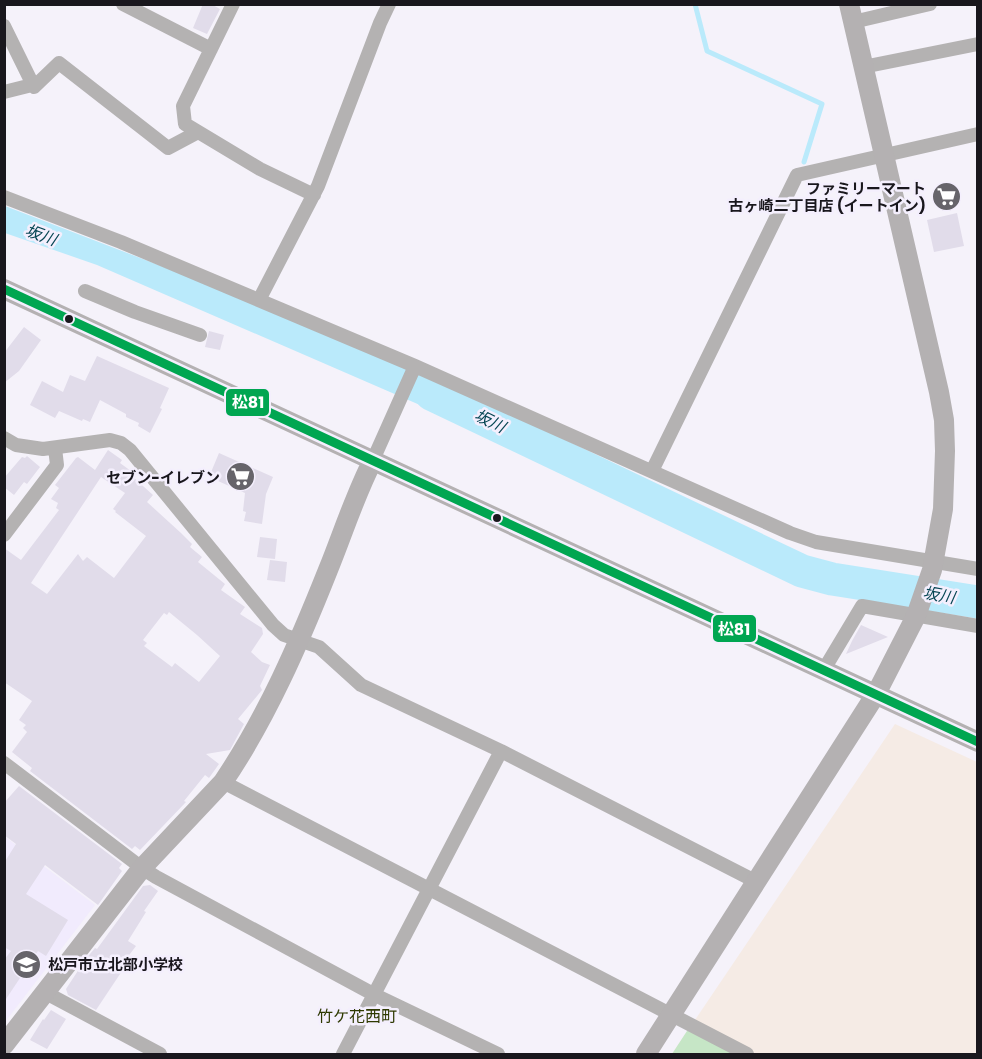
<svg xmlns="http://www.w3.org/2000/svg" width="982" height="1059" font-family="Poppins,'Noto Sans JP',sans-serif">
<rect width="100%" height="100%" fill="#f5f2fa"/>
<path fill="#f1ebfd" d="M 4,836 L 95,905 L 5,1022 L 4,1022 Z"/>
<path fill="#f5ebe5" d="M 895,724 L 977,762 L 977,1054 L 672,1054 Z"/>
<path fill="#c6e6c6" d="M 687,1031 L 695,1031 L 740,1054 L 672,1054 Z"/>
<path fill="#baeafb" d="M 5,206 L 195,279 L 479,399 L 466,425 L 97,265 L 5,233 Z"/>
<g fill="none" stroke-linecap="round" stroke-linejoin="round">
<path stroke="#baeafb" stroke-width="5" d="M 695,4 L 707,51 L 822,104 L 804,162"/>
<path stroke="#baeafb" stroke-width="33" d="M 431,394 L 802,571 L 832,579 L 978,602"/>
</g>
<path fill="#e1dcea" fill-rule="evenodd" d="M 203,4 L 211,4 L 220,9 L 207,34 L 193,28 Z
M 957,213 L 964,246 L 934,252 L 927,220 Z
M 24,327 L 41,340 L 19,371 L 4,383 L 4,353 Z
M 209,331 L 224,335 L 220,350 L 205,347 Z
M 97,356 L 169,388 L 160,408 L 162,409 L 150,433 L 138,426 L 139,423 L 126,417 L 126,414 L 100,400 L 90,422 L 83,419 L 82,421 L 59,411 L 55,418 L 30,405 L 42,381 L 63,392 L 70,375 L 85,381 Z
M 108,450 L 122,460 L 120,463 L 135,474 L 133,477 L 153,495 L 147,502 L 181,533 L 192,544 L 190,547 L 202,557 L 198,562 L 225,584 L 221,590 L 245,607 L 240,614 L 262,628 L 263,634 L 251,652 L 262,662 L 270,665 L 260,686 L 262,690 L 238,719 L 244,724 L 230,750 L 206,754 L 219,764 L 209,778 L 205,775 L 184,801 L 186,802 L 140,850 L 135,846 L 132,849 L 30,771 L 32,768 L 12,752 L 27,732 L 23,728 L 26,725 L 19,720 L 32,701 L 4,682 L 4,548 L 21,560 L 59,510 L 56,508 L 58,503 L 51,499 L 59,488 L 55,485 L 76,458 L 78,457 L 95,470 ZM 101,477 L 125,493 L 113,509 L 116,511 L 115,512 L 146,536 L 114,578 L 87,557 L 83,561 L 78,554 L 47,594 L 31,583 ZM 169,612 L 197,635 L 220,656 L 199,682 L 175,663 L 172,667 L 144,646 L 147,643 L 143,640 L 164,613 L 167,615 Z
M 219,453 L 273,477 L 266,494 L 262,524 L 244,521 L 246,512 L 243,511 L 245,493 L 209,477 Z
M 27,456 L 40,467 L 27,484 L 24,482 L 14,495 L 4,487 L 4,478 L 22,457 L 25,458 Z
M 260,537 L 277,539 L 275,559 L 257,557 Z
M 270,560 L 287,562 L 285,582 L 267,580 Z
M 861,625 L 888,637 L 846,654 L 852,641 Z
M 19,786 L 122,864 L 119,868 L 122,871 L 98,905 L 45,865 L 26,894 L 68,920 L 46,956 L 38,951 L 4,1002 L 4,960 L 11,951 L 4,947 L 4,863 L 16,844 L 4,835 L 4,803 Z
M 150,885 L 158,891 L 144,911 L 146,912 L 128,941 L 136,946 L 121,966 L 124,968 L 96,1010 L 68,995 L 66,989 L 85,960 L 95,948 L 97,949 L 143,886 Z
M 51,1010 L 66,1019 L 47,1049 L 30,1040 L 43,1019 L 44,1020 Z"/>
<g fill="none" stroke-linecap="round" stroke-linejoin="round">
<path stroke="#b4b2b2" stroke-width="14" d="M 123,4 L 211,49
M 233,4 L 183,106 L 185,124 L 260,169 L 314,195
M 853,22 L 930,4
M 4,26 L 34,87 L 59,63 L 168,148 L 198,132
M 863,67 L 978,44
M 4,92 L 32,85
M 4,197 L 121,242 L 415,366 L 790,533 L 816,542 L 978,569
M 85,291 L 135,312 L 200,335
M 259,300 L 318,186 L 380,23 L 389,4
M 4,438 L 16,445 L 43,449 L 110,440 L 121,443 L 130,450 L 273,625 L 284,635 L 319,647 L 361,685 L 501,751 L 755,881
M 373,460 L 415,366
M 652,471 L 797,175 L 978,134
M 4,535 L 57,465 L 55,448
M 823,671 L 862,606 L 978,626
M 4,763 L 142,868 L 156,877 L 375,995 L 498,1054
M 223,782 L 747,1054
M 46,993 L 160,1054
M 343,1054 L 501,751"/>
<path stroke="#b4b1b2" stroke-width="20" d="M 4,289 L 978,742
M 4,1045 L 142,868 L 223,782 C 267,717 299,643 328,570 C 343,533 355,495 373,460
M 646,1054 L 876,694 L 916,616 L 932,570 L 943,509 L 945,451 L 944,420 L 939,392 L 849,4"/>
<defs>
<path id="bus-1" d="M 4,289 L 978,742"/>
</defs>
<use href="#bus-1" stroke="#f4effd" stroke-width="14"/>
<use href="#bus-1" stroke="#00a651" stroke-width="9"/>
</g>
<defs>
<symbol id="supermarket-disc" viewBox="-11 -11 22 22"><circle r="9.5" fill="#66646a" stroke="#f4effd"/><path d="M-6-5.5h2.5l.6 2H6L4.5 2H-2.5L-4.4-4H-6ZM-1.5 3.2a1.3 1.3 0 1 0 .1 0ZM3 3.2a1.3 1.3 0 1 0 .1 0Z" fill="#fff"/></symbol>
<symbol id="school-disc" viewBox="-11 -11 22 22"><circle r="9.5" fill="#66646a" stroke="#f4effd"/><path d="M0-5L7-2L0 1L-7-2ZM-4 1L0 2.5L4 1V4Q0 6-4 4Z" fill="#fff"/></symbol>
</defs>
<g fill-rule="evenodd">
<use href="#supermarket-disc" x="930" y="180" width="33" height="33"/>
<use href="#supermarket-disc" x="224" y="460" width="33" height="33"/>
<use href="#school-disc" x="10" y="948" width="33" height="33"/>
</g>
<g fill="#19171d" stroke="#f4effd" stroke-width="2">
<circle cx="69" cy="319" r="5"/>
<circle cx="497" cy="518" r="5"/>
</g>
<g text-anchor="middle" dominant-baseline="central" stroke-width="5" stroke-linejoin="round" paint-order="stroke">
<g font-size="15" font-weight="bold" fill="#19171d" stroke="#f4effd" text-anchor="end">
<text x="926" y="188">ファミリーマート<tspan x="926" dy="17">古ヶ崎二丁目店 (イートイン)</tspan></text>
<text x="220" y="477">セブン-イレブン</text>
<text x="48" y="964" text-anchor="start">松戸市立北部小学校</text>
</g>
<g font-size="16" font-style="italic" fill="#074654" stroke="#f4effd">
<text transform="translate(41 235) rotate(20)">坂川</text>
<text transform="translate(490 421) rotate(26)">坂川</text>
<text transform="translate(939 595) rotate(10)">坂川</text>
</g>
<g font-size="16" fill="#2e3900" stroke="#f4effd">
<text x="357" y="1016">竹ケ花西町</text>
</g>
</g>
<g stroke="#f4effd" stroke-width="2">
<rect x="225" y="388" width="45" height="29" rx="6" fill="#00a651"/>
<rect x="712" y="614" width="45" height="29" rx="6" fill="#00a651"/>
</g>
<g font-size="16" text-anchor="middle" font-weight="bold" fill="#fff">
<text x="248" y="408">松81</text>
<text x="734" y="635">松81</text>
</g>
<rect width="982" height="1059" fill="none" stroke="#19171d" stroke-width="12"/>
</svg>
